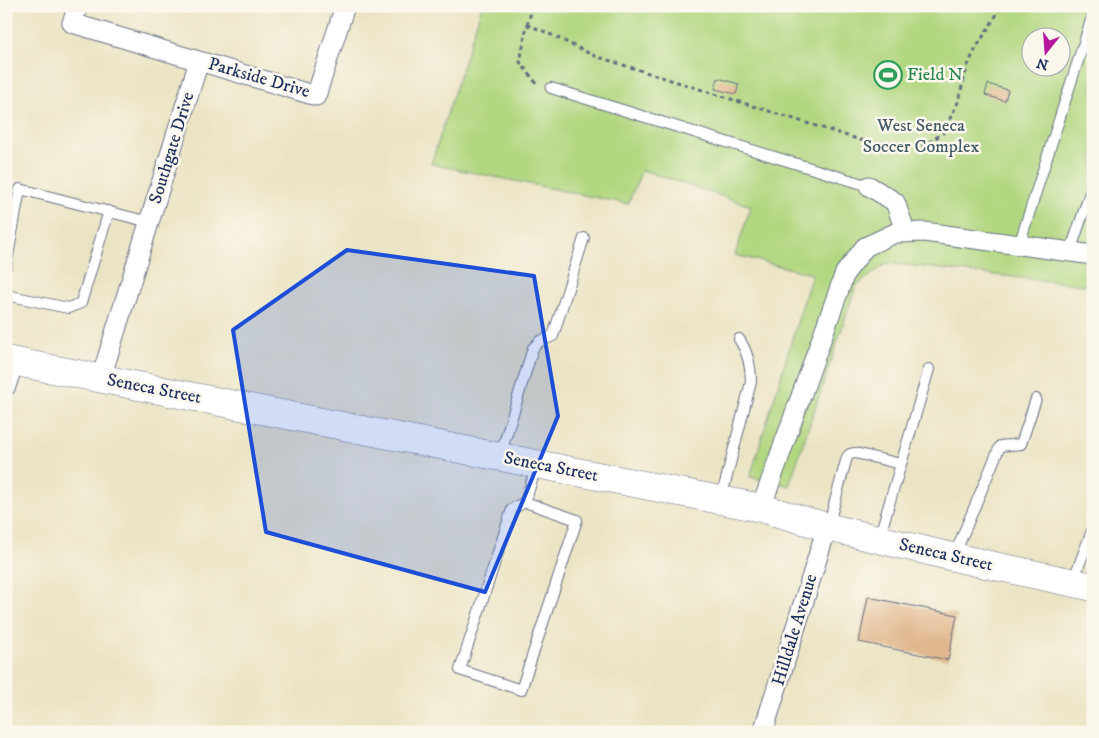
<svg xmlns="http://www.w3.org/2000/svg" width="1099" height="738" font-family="'IM FELL DW Pica',serif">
<rect width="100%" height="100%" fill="#fbf7ec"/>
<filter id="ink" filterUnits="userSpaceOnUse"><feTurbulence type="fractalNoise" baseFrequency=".02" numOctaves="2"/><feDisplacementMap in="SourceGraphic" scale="10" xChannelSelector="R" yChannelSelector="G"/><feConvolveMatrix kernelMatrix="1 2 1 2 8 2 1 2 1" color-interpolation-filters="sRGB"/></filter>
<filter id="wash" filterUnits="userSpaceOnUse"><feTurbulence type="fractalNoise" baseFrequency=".0096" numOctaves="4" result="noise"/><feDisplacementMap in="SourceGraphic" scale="20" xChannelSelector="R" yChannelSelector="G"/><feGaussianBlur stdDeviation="1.12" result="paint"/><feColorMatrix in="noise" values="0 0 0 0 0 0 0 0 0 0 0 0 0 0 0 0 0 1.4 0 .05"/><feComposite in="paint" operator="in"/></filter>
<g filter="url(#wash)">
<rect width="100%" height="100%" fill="#ebe4c4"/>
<path fill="#b2d781" stroke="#668370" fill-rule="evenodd" d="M 482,6 L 1093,6 L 1093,286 L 887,263 L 856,286 L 789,486 L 750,477 L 812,274 L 735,255 L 751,206 L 642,170 L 628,204 L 431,164 ZM 1032,38 L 1062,38 L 1062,68 L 1032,68 Z"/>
<g id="blocks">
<path fill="#e1b78e" d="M 718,78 L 739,84 L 736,94 L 715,89 Z
M 988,84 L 1008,90 L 1005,101 L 985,95 Z
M 868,597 L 957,615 L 948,660 L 859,642 Z"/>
</g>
</g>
<g filter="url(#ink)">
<use href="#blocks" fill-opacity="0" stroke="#646e82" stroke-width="1"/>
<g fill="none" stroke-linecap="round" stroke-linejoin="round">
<defs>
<path id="lane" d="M 551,88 L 869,186
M 1019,245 L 1093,14
M 1070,252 L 1093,184
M 6,267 L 20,189 L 149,222
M 6,295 L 68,308 L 81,303 L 109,211
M 500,456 L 533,348 L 540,341 L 553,336 L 584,238
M 901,464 L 929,369
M 721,499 L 751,382 C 751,366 748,352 739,339
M 525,502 L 512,509 L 460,670 L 521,690 L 577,520 L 525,502 L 537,465
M 828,527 L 847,457 L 850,454 L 855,453 L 901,464 L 879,538
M 954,556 L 1000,446 L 1021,444 L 1036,399
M 1073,581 L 1093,528"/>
<path id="street" d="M 78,6 L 72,23 L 316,96 L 345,6
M 869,186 L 895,202 L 906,233
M 101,378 L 199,61
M 6,386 L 14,362
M 761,508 L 845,273 L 865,247 L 895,233 L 924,232 L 1093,255
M 763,732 L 827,527"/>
<path id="secondary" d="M 6,360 L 761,508 L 827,527 L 953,557 L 1093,587"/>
</defs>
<use href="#lane" stroke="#646e82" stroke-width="12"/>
<use href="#street" stroke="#646e82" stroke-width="21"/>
<use href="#secondary" stroke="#646e82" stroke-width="29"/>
<path stroke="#646e82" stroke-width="3" stroke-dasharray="4 4" stroke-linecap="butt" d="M 533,6 L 527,25 L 520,62 L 537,84
M 527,25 L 541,30 L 595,56 L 857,139 L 893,149 L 915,148 L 928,143 L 943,133 L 958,102 L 967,67 L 976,48 L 1002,6"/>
<use href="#lane" stroke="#fff" stroke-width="10"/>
<use href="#street" stroke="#fff" stroke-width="19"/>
<use href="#secondary" stroke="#fff" stroke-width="28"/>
</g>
</g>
<path fill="#1d4ed8" fill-opacity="0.2" stroke="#1d4ed8" stroke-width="4" stroke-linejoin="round" d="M 347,250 L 534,276 L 558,416 L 485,592 L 266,532 L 233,330 Z"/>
<defs>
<symbol id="stadium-ring" viewBox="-11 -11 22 22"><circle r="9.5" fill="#fbf7ec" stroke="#2e9e5b" stroke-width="1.5"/><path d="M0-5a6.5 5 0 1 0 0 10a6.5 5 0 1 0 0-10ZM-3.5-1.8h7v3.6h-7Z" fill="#2e9e5b"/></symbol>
</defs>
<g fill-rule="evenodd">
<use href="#stadium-ring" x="872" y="59" width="32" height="32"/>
</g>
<g text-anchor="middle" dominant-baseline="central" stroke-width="5" stroke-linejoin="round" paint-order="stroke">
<g font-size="18" fill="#27864d" stroke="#fbf7ec" text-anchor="start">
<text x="907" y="75">Field N</text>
</g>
<g font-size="18" fill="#1b2f5e" stroke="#fbf7ec">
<text transform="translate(259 78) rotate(16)">Parkside Drive</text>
<text transform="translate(172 148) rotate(-73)">Southgate Drive</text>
<text transform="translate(154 389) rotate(11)">Seneca Street</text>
<text transform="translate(551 467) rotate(11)">Seneca Street</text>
<text transform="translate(946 555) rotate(13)">Seneca Street</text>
<text transform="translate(795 630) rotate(-73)">Hilldale Avenue</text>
</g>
<g font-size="18" fill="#415967" stroke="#fbf7ec">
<text x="921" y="126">West Seneca<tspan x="921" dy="21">Soccer Complex</tspan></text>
</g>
</g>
<rect width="1099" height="738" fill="none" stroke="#fbf7ec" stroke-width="25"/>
<g transform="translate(1046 52) rotate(197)"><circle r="24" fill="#fbf7ec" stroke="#a1a7b3"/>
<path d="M0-4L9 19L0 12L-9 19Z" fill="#b5179e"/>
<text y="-8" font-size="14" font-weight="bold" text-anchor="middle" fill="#1b2f5e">N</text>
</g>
</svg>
